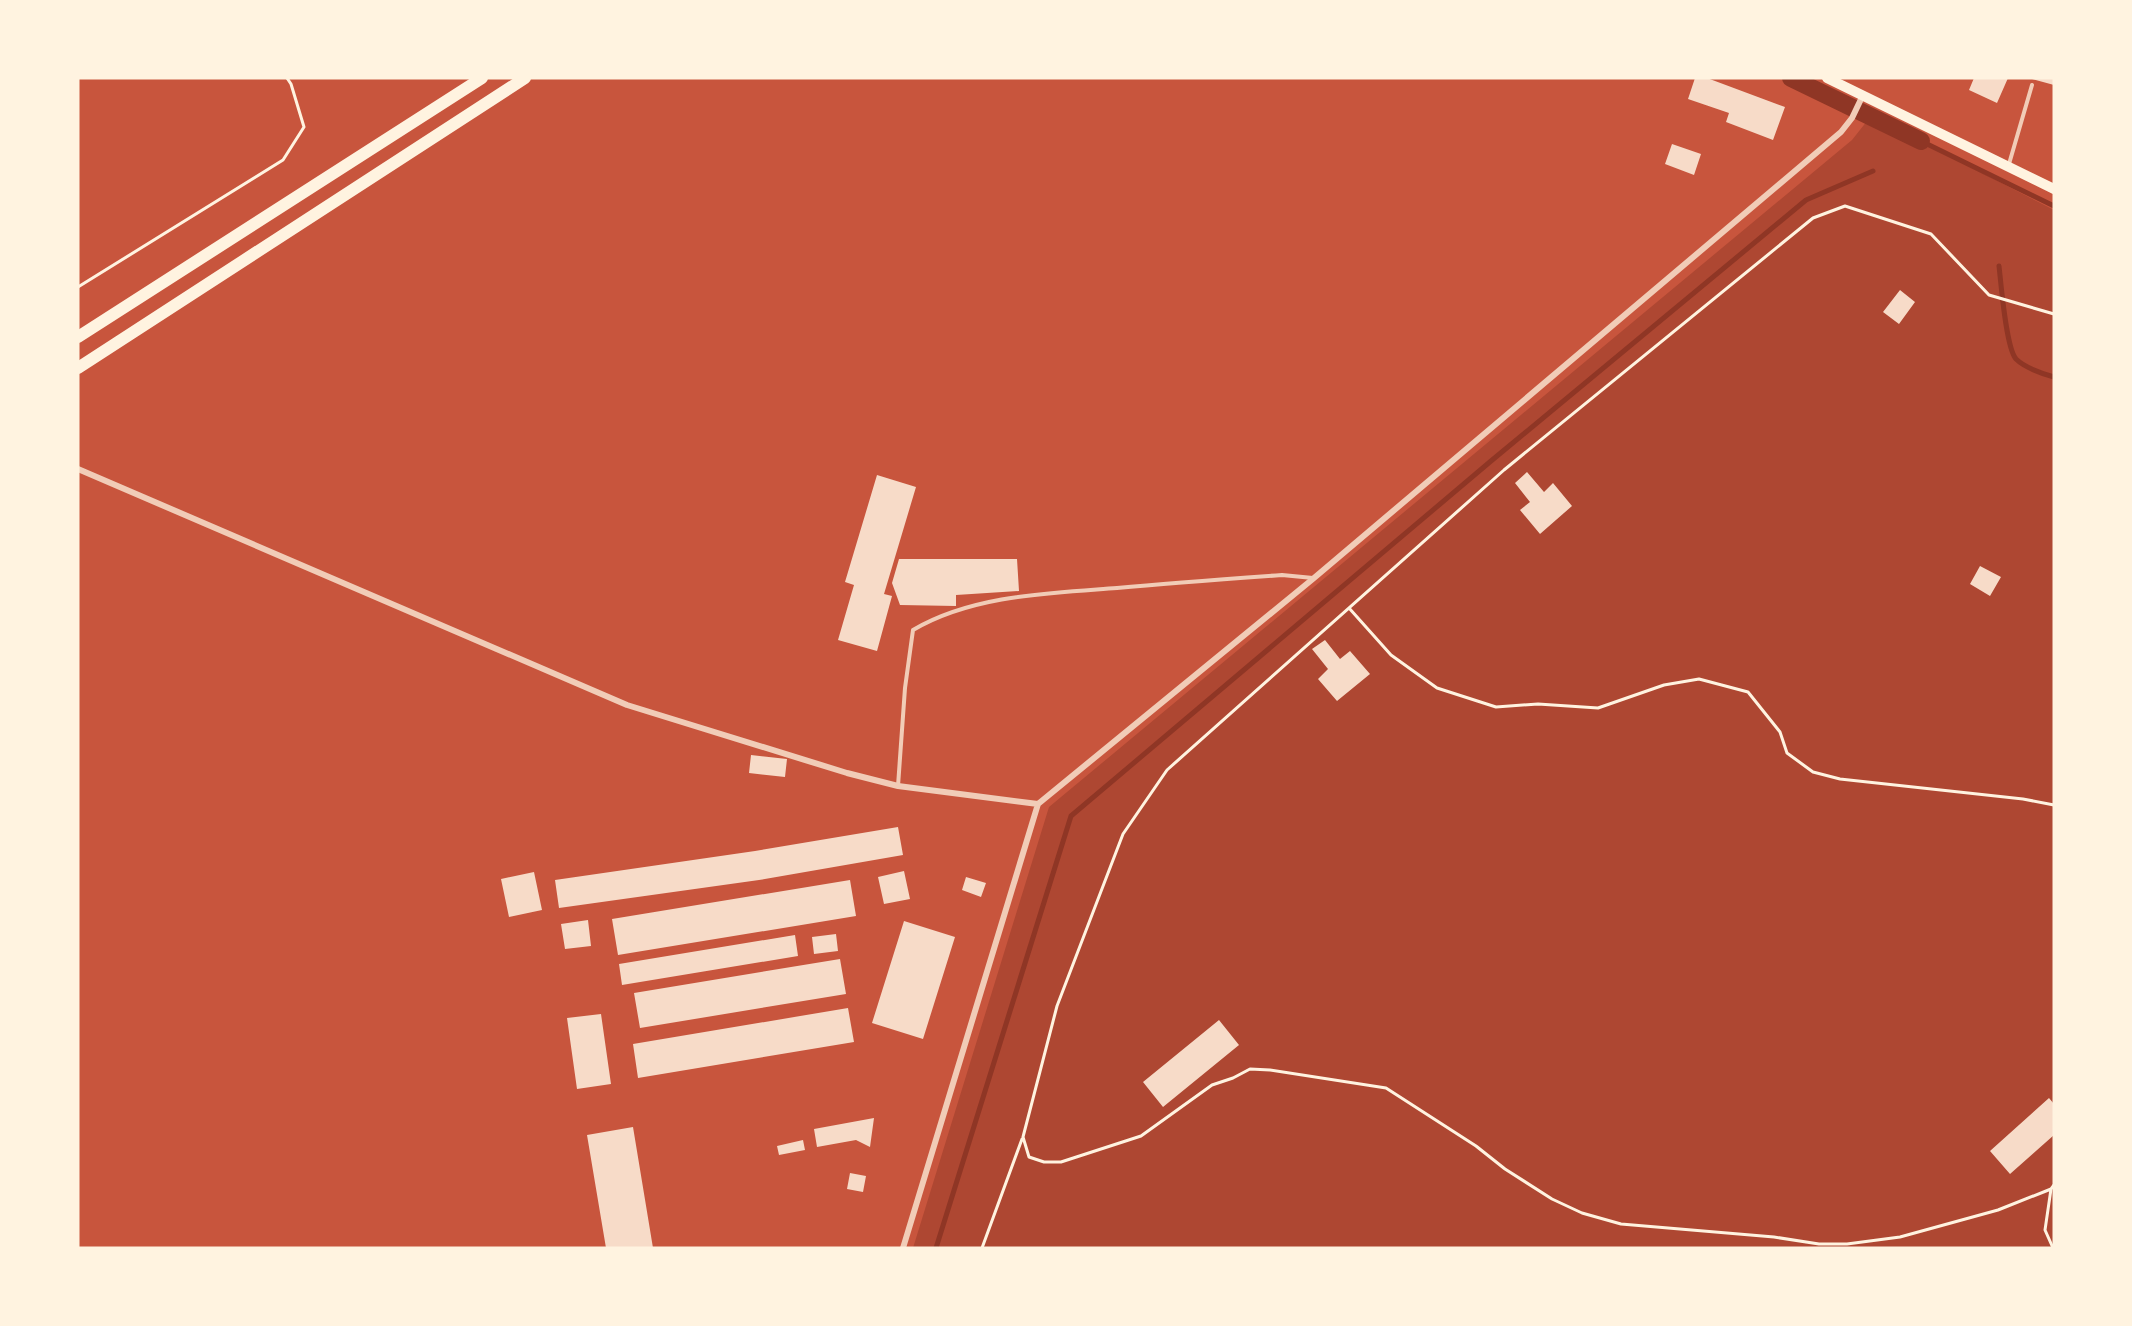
<svg xmlns="http://www.w3.org/2000/svg" width="2132" height="1326" font-family="'PT Sans',sans-serif">
<rect width="100%" height="100%" fill="#c8553d"/>
<path fill="#ae4732" d="M 1871,116 L 2054,210 L 2054,1248 L 913,1248 L 1049,807 L 1852,140 Z"/>
<g fill="none" stroke-linecap="round" stroke-linejoin="round">
<path stroke="#8f3625" stroke-width="5" d="M 1921,141 L 2054,206
M 1999,266 C 2001,283 2006,348 2016,359 C 2024,367 2042,374 2054,377
M 936,1248 L 1071,816 L 1491,461 L 1806,200 L 1873,171"/>
<path stroke="#8f3625" stroke-width="18" d="M 1791,78 L 1921,141"/>
</g>
<path fill="#f7dbc8" d="M 1695,78 L 1707,78 L 1785,107 L 1773,140 L 1726,122 L 1729,113 L 1688,99 Z
M 1974,78 L 2008,78 L 1997,103 L 1969,90 Z
M 2032,78 L 2054,78 L 2054,85 L 2032,79 Z
M 1672,144 L 1701,154 L 1694,175 L 1665,164 Z
M 1900,290 L 1915,302 L 1899,324 L 1883,312 Z
M 1527,472 L 1544,492 L 1553,483 L 1572,506 L 1540,534 L 1520,510 L 1530,502 L 1515,483 Z
M 877,475 L 916,487 L 884,594 L 892,596 L 877,651 L 838,640 L 854,585 L 845,582 Z
M 899,559 L 1017,559 L 1019,591 L 956,595 L 956,606 L 900,605 L 892,583 Z
M 1980,566 L 2001,577 L 1990,596 L 1970,584 Z
M 1325,640 L 1340,659 L 1350,651 L 1370,674 L 1337,701 L 1318,679 L 1328,669 L 1312,649 Z
M 751,755 L 787,759 L 785,777 L 749,773 Z
M 898,827 L 903,855 L 759,880 L 559,908 L 555,880 L 755,851 Z
M 904,871 L 910,899 L 884,904 L 878,877 Z
M 534,872 L 542,910 L 509,917 L 501,879 Z
M 966,877 L 986,883 L 981,897 L 962,890 Z
M 850,880 L 856,916 L 618,955 L 612,919 Z
M 588,920 L 591,946 L 565,949 L 561,924 Z
M 904,921 L 955,937 L 923,1039 L 872,1023 Z
M 836,934 L 838,951 L 814,954 L 812,937 Z
M 795,935 L 798,956 L 622,985 L 619,964 Z
M 840,959 L 846,994 L 640,1028 L 634,993 Z
M 848,1008 L 854,1042 L 638,1078 L 633,1044 Z
M 601,1014 L 611,1084 L 577,1089 L 567,1018 Z
M 1219,1020 L 1239,1045 L 1163,1107 L 1143,1082 Z
M 2049,1098 L 2054,1104 L 2054,1135 L 2010,1174 L 1990,1151 Z
M 874,1118 L 870,1147 L 856,1140 L 817,1147 L 814,1129 Z
M 633,1127 L 653,1248 L 606,1248 L 587,1135 Z
M 803,1140 L 805,1150 L 779,1155 L 777,1146 Z
M 850,1173 L 866,1176 L 863,1192 L 847,1189 Z"/>
<g fill="none" stroke-linecap="round" stroke-linejoin="round">
<path stroke="#fff3e0" stroke-width="3" d="M 78,287 L 283,160 L 304,127 L 291,84 L 287,78
M 2054,314 L 1989,295 L 1931,234 L 1845,206 L 1813,218 L 1504,470 L 1167,770 L 1123,834 L 1057,1006 L 1023,1137 L 1029,1157 L 1044,1162 L 1061,1162 L 1141,1136 L 1212,1085 L 1233,1078 L 1250,1069 L 1270,1070 L 1386,1088 L 1476,1146 L 1505,1169 L 1552,1199 L 1582,1213 L 1621,1224 L 1774,1237 L 1819,1244 L 1847,1244 L 1900,1237 L 1998,1210 L 2051,1189 L 2054,1185
M 1349,608 L 1391,655 L 1437,688 L 1496,707 L 1538,704 L 1598,708 L 1664,685 L 1699,679 L 1748,692 L 1780,732 L 1787,753 L 1813,772 L 1840,779 L 2023,799 L 2054,805
M 2051,1189 L 2045,1230 L 2053,1248
M 982,1248 L 1022,1139"/>
<path stroke="#f1ccb7" stroke-width="4" d="M 2009,164 L 2032,85
M 898,786 L 905,688 L 913,630 C 972,595 1050,593 1117,588 C 1172,583 1227,579 1282,575 L 1313,578"/>
<path stroke="#f1ccb7" stroke-width="6" d="M 78,469 L 627,705 L 847,773 L 898,786 L 1038,804
M 903,1248 L 1038,804 L 1314,578 L 1841,132 L 1852,118 L 1863,95"/>
<path stroke="#fff3e0" stroke-width="10" d="M 1827,78 L 2054,189"/>
<path stroke="#fff3e0" stroke-width="12" d="M 78,337 L 482,78
M 78,368 L 525,78"/>
</g>
<rect width="2132" height="1326" fill="none" stroke="#fff3e0" stroke-width="159"/>
</svg>
